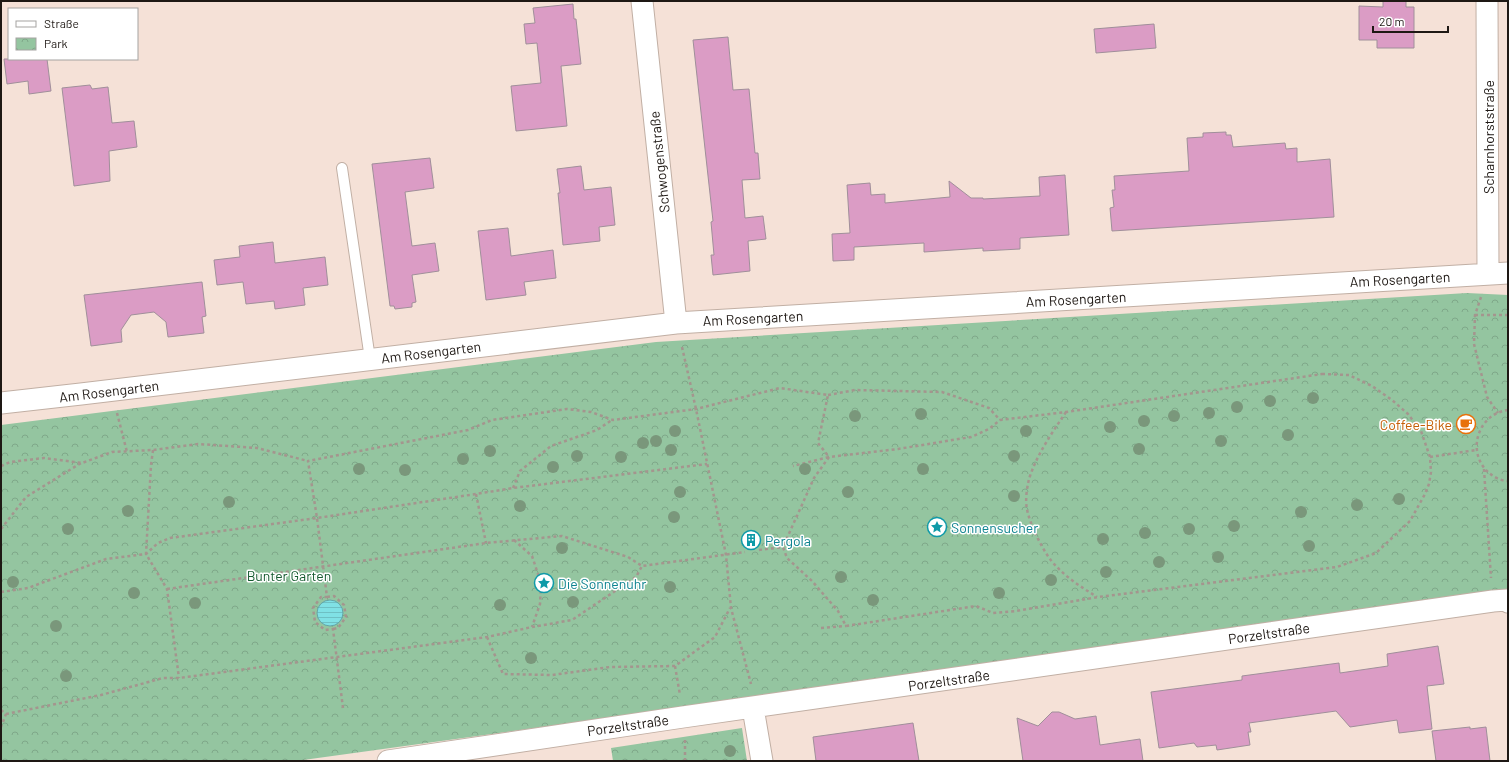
<svg xmlns="http://www.w3.org/2000/svg" width="1509" height="762" font-family="Barlow,sans-serif">
<defs>
<pattern id="park-crowns" width="20" height="18" patternUnits="userSpaceOnUse"><rect width="20" height="18" fill="#94c5a0"/><path d="M2 6a3 3 0 1 1 6 0M12 15a3 3 0 1 1 6 0" fill="none" stroke="#7fa889"/></pattern>
<pattern id="water-rules" width="6" height="5" patternUnits="userSpaceOnUse"><rect width="6" height="5" fill="#80e1e5"/><path d="M0 2.5h6" fill="none" stroke="#6ec0c4"/></pattern>
</defs>
<rect width="100%" height="100%" fill="#f5e1d7"/>
<path fill="url(#park-crowns)" d="M 1467,293 L 1508,295 L 1508,594 L 296,761 L 1,761 L 1,425 L 656,342 Z
M 742,728 L 747,761 L 613,761 L 611,748 Z"/>
<path fill="url(#water-rules)" stroke="#63a5a6" d="M317 613a13 13 0 1 1 26 0a13 13 0 1 1-26 0Z"/>
<path fill="#db9cc5" stroke="#a08f9a" d="M 1383,1 L 1406,1 L 1406,7 L 1414,7 L 1414,48 L 1377,48 L 1377,40 L 1359,40 L 1359,6 L 1383,7 Z
M 573,4 L 574,19 L 576,19 L 581,64 L 561,66 L 567,126 L 516,131 L 511,86 L 541,83 L 537,43 L 526,44 L 524,24 L 535,23 L 533,8 Z
M 1154,24 L 1156,48 L 1096,53 L 1094,29 Z
M 728,37 L 733,90 L 749,89 L 755,153 L 758,153 L 760,179 L 742,180 L 745,218 L 763,216 L 766,239 L 748,241 L 750,271 L 713,275 L 711,255 L 714,255 L 711,222 L 713,221 L 693,40 Z
M 4,59 L 47,59 L 51,91 L 29,94 L 28,81 L 7,84 Z
M 90,85 L 92,89 L 108,87 L 112,123 L 134,121 L 137,147 L 109,151 L 110,181 L 74,186 L 62,88 Z
M 1226,132 L 1226,135 L 1231,135 L 1233,147 L 1285,143 L 1286,149 L 1297,148 L 1297,162 L 1330,159 L 1334,217 L 1112,231 L 1110,208 L 1114,207 L 1112,190 L 1115,190 L 1114,176 L 1189,171 L 1187,138 L 1203,137 L 1203,133 Z
M 430,158 L 434,188 L 405,192 L 412,246 L 435,243 L 439,271 L 412,275 L 416,302 L 412,303 L 412,307 L 395,309 L 394,306 L 390,306 L 372,164 Z
M 581,166 L 584,190 L 611,187 L 615,225 L 599,227 L 600,241 L 563,245 L 558,193 L 560,193 L 557,169 Z
M 1065,175 L 1069,235 L 1020,238 L 1020,249 L 983,251 L 983,248 L 924,252 L 924,243 L 854,247 L 854,260 L 833,261 L 832,234 L 850,233 L 847,185 L 870,183 L 871,195 L 885,194 L 885,203 L 950,197 L 949,181 L 971,198 L 983,198 L 983,199 L 1040,196 L 1039,177 Z
M 508,228 L 511,256 L 553,250 L 556,278 L 524,282 L 526,295 L 486,300 L 478,231 Z
M 273,242 L 275,263 L 325,257 L 328,285 L 303,288 L 305,305 L 275,309 L 274,301 L 246,304 L 243,282 L 217,285 L 214,260 L 240,257 L 239,246 Z
M 202,282 L 206,316 L 202,317 L 204,333 L 168,337 L 166,322 L 154,312 L 131,315 L 121,330 L 122,342 L 91,346 L 84,295 Z
M 1438,646 L 1444,684 L 1427,686 L 1432,729 L 1399,733 L 1397,720 L 1350,727 L 1336,711 L 1249,723 L 1251,732 L 1248,732 L 1250,745 L 1217,750 L 1216,745 L 1197,747 L 1194,743 L 1159,748 L 1151,692 L 1242,680 L 1242,676 L 1339,663 L 1340,673 L 1388,666 L 1387,654 Z
M 1052,712 L 1059,712 L 1075,719 L 1096,716 L 1100,745 L 1140,739 L 1143,761 L 1023,761 L 1017,718 L 1038,726 Z
M 913,723 L 919,761 L 816,761 L 813,737 Z
M 1470,727 L 1470,729 L 1486,727 L 1490,761 L 1436,761 L 1432,731 Z"/>
<g fill="none" stroke-linecap="round" stroke-linejoin="round">
<defs>
<path id="lane" d="M 342,168 L 370,359"/>
<path id="street" d="M 642,1 L 676,323
M 1487,1 L 1488,274
M 1,403 L 81,394 L 676,323 L 1508,273
M 753,708 L 762,761
M 388,761 L 683,717 L 1493,601 L 1507,600 L 1508,602"/>
</defs>
<use href="#lane" stroke="#c1afa4" stroke-width="12"/>
<use href="#street" stroke="#c1afa4" stroke-width="23"/>
<path stroke="#a4958e" stroke-width="2.5" stroke-dasharray="3 3" stroke-linecap="butt" d="M 1481,297 L 1475,315 L 1474,344 L 1487,397 L 1498,413
M 1475,315 L 1508,315
M 682,347 L 696,409 L 726,555 L 731,608 L 751,684
M 1322,374 L 1349,375 L 1372,386 L 1392,400 L 1408,414 L 1421,431 L 1430,457 L 1431,472 L 1429,484 L 1425,494 L 1410,521 L 1376,553 L 1337,567 L 1098,597 L 1016,611 L 993,613 L 976,606 L 846,626 L 838,611 L 812,581 L 787,558 L 783,547 L 814,478 L 829,457 L 898,449 L 971,437 L 989,429 L 1000,420 L 1066,412 Z
M 828,395 L 855,390 L 942,392 L 989,408 L 1000,420
M 1508,410 C 1477,414 1466,453 1489,473 C 1494,477 1501,481 1508,481
M 1066,412 C 1052,433 1037,454 1029,479 C 1027,488 1025,500 1027,509 C 1029,523 1045,556 1056,566 C 1068,579 1083,588 1097,597
M 117,413 L 127,452
M 153,450 L 151,465 L 146,554 L 167,589 L 179,678
M 1430,457 L 1476,450
M 1,466 L 10,462 L 44,458 L 82,463 L 112,452 L 153,450 L 198,444 L 257,448 L 308,461
M 1484,469 L 1491,578
M 513,488 L 520,471 L 551,446 L 597,430 L 612,420
M 476,494 L 486,543
M 1,529 L 26,497 L 81,463
M 514,540 L 532,556 L 541,583 L 540,604 L 532,627
M 759,550 L 783,547
M 167,589 L 486,543 L 562,536 L 628,557 L 642,566 L 745,552
M 1,592 L 28,588 L 106,559 L 146,554 L 158,543 L 170,538 L 317,518 L 476,494 L 513,488 L 707,464
M 327,597 L 334,596 L 344,605 L 346,617 L 338,628 L 333,629
M 821,628 L 846,626
M 487,637 L 503,674 L 552,675 L 610,667 L 675,666 L 715,637 L 730,608
M 675,666 L 680,695
M 343,708 L 333,629 L 325,630 L 315,622 L 313,608 L 321,597 L 327,597 L 317,518 L 308,461 L 468,430 L 492,420 L 567,409 L 591,412 L 613,420 L 696,409 L 780,388 L 828,395 L 818,443 L 829,457 L 793,466
M 1,710 L 6,714 L 1,727
M 6,714 L 101,695 L 163,678 L 179,678 L 487,637 L 532,627 L 572,620 L 636,577 L 642,566
M 685,740 L 685,761"/>
<use href="#lane" stroke="#fff" stroke-width="10"/>
<use href="#street" stroke="#fff" stroke-width="21"/>
</g>
<g fill="#7a977b">
<circle cx="1313" cy="398" r="6"/>
<circle cx="1270" cy="401" r="6"/>
<circle cx="1237" cy="407" r="6"/>
<circle cx="1209" cy="413" r="6"/>
<circle cx="921" cy="414" r="6"/>
<circle cx="855" cy="416" r="6"/>
<circle cx="1174" cy="416" r="6"/>
<circle cx="1144" cy="421" r="6"/>
<circle cx="1110" cy="427" r="6"/>
<circle cx="675" cy="431" r="6"/>
<circle cx="1026" cy="431" r="6"/>
<circle cx="1288" cy="435" r="6"/>
<circle cx="656" cy="441" r="6"/>
<circle cx="1221" cy="441" r="6"/>
<circle cx="643" cy="443" r="6"/>
<circle cx="1139" cy="449" r="6"/>
<circle cx="671" cy="450" r="6"/>
<circle cx="490" cy="451" r="6"/>
<circle cx="577" cy="456" r="6"/>
<circle cx="1014" cy="456" r="6"/>
<circle cx="621" cy="457" r="6"/>
<circle cx="463" cy="459" r="6"/>
<circle cx="553" cy="467" r="6"/>
<circle cx="359" cy="469" r="6"/>
<circle cx="805" cy="469" r="6"/>
<circle cx="923" cy="469" r="6"/>
<circle cx="405" cy="470" r="6"/>
<circle cx="680" cy="492" r="6"/>
<circle cx="848" cy="492" r="6"/>
<circle cx="1014" cy="496" r="6"/>
<circle cx="1399" cy="499" r="6"/>
<circle cx="229" cy="502" r="6"/>
<circle cx="1357" cy="505" r="6"/>
<circle cx="520" cy="506" r="6"/>
<circle cx="128" cy="511" r="6"/>
<circle cx="1301" cy="512" r="6"/>
<circle cx="674" cy="517" r="6"/>
<circle cx="1234" cy="526" r="6"/>
<circle cx="68" cy="529" r="6"/>
<circle cx="1189" cy="529" r="6"/>
<circle cx="1145" cy="533" r="6"/>
<circle cx="1103" cy="539" r="6"/>
<circle cx="1309" cy="546" r="6"/>
<circle cx="562" cy="548" r="6"/>
<circle cx="1218" cy="557" r="6"/>
<circle cx="1159" cy="562" r="6"/>
<circle cx="1106" cy="572" r="6"/>
<circle cx="841" cy="577" r="6"/>
<circle cx="1051" cy="580" r="6"/>
<circle cx="13" cy="582" r="6"/>
<circle cx="670" cy="587" r="6"/>
<circle cx="134" cy="593" r="6"/>
<circle cx="999" cy="593" r="6"/>
<circle cx="873" cy="600" r="6"/>
<circle cx="573" cy="602" r="6"/>
<circle cx="195" cy="603" r="6"/>
<circle cx="500" cy="605" r="6"/>
<circle cx="56" cy="626" r="6"/>
<circle cx="531" cy="658" r="6"/>
<circle cx="66" cy="676" r="6"/>
<circle cx="730" cy="751" r="6"/>
</g>
<defs>
<symbol id="cafe-ring" viewBox="-11 -11 22 22"><circle r="9.5" fill="#fff" stroke="#e8710a" stroke-width="1.5"/><path d="M-5.5-4.5H6V0H3Q3 3.5 0 3.5H-2.5Q-5.5 3.5-5.5 0ZM3-3.2v2h1.7v-2ZM-6 4.5H4V6H-6Z" fill="#e8710a"/></symbol>
<symbol id="sight-ring" viewBox="-11 -11 22 22"><circle r="9.5" fill="#fff" stroke="#0f9aa8" stroke-width="1.5"/><path d="M0-6L1.8-2.2L6-1.7L2.9 1.2L3.7 5.4L0 3.3L-3.7 5.4L-2.9 1.2L-6-1.7L-1.8-2.2Z" fill="#0f9aa8"/></symbol>
<symbol id="building-ring" viewBox="-11 -11 22 22"><circle r="9.5" fill="#fff" stroke="#0f9aa8" stroke-width="1.5"/><path d="M-4-6H4V6H1V3H-1V6H-4ZM-2.5-4.3h1.7v1.8h-1.7ZM.8-4.3h1.7v1.8H.8ZM-2.5-1h1.7V.8h-1.7ZM.8-1h1.7V.8H.8Z" fill="#0f9aa8"/></symbol>
</defs>
<g fill-rule="evenodd">
<use href="#cafe-ring" x="1455" y="413" width="22" height="22"/>
<use href="#sight-ring" x="926" y="516" width="22" height="22"/>
<use href="#building-ring" x="740" y="529" width="22" height="22"/>
<use href="#sight-ring" x="533" y="572" width="22" height="22"/>
</g>
<g text-anchor="middle" dominant-baseline="central" stroke-width="3" stroke-linejoin="round" paint-order="stroke">
<g font-size="14" fill="#1e1814" stroke="#fff">
<text transform="translate(1488 137) rotate(-90)">Scharnhorststraße</text>
<text transform="translate(659 162) rotate(-96)">Schwogenstraße</text>
<text transform="translate(1400 279) rotate(-3)">Am Rosengarten</text>
<text transform="translate(1076 299) rotate(-3)">Am Rosengarten</text>
<text transform="translate(753 318) rotate(-3)">Am Rosengarten</text>
<text transform="translate(431 352) rotate(-7)">Am Rosengarten</text>
<text transform="translate(109 391) rotate(-7)">Am Rosengarten</text>
<text transform="translate(1269 633) rotate(-8)">Porzeltstraße</text>
<text transform="translate(949 680) rotate(-8)">Porzeltstraße</text>
<text transform="translate(628 725) rotate(-8)">Porzeltstraße</text>
</g>
<g font-size="14" fill="#c56008" stroke="#fff" text-anchor="end">
<text x="1452" y="424">Coffee-Bike</text>
</g>
<g font-size="14" fill="#0d838f" stroke="#fff" text-anchor="start">
<text x="951" y="527">Sonnensucher</text>
<text x="765" y="540">Pergola</text>
<text x="558" y="583">Die Sonnenuhr</text>
</g>
<g font-size="14" fill="#155a2f" stroke="#fff">
<text x="289" y="575">Bunter Garten</text>
</g>
</g>
<rect width="1509" height="762" fill="none" stroke="#1e1814" stroke-width="4"/>
<rect x="8" y="8" width="130" height="52" fill="#ffffff" stroke="#a5a3a1"/>
<rect x="16" y="21" width="20" height="6" fill="#ffffff" stroke="#a5a3a1"/>
<text x="44" y="28" font-size="12" fill="#1e1814">Straße</text>
<rect x="16" y="38" width="20" height="12" fill="url(#park-crowns)" stroke="#a5a3a1"/>
<text x="44" y="48" font-size="12" fill="#1e1814">Park</text>
<path d="M1373 26v6h75v-6" fill="none" stroke="#1e1814" stroke-width="2"/>
<text x="1379" y="26" font-size="12" fill="#1e1814" stroke="#ffffff" stroke-width="3" paint-order="stroke">20 m</text>
</svg>
